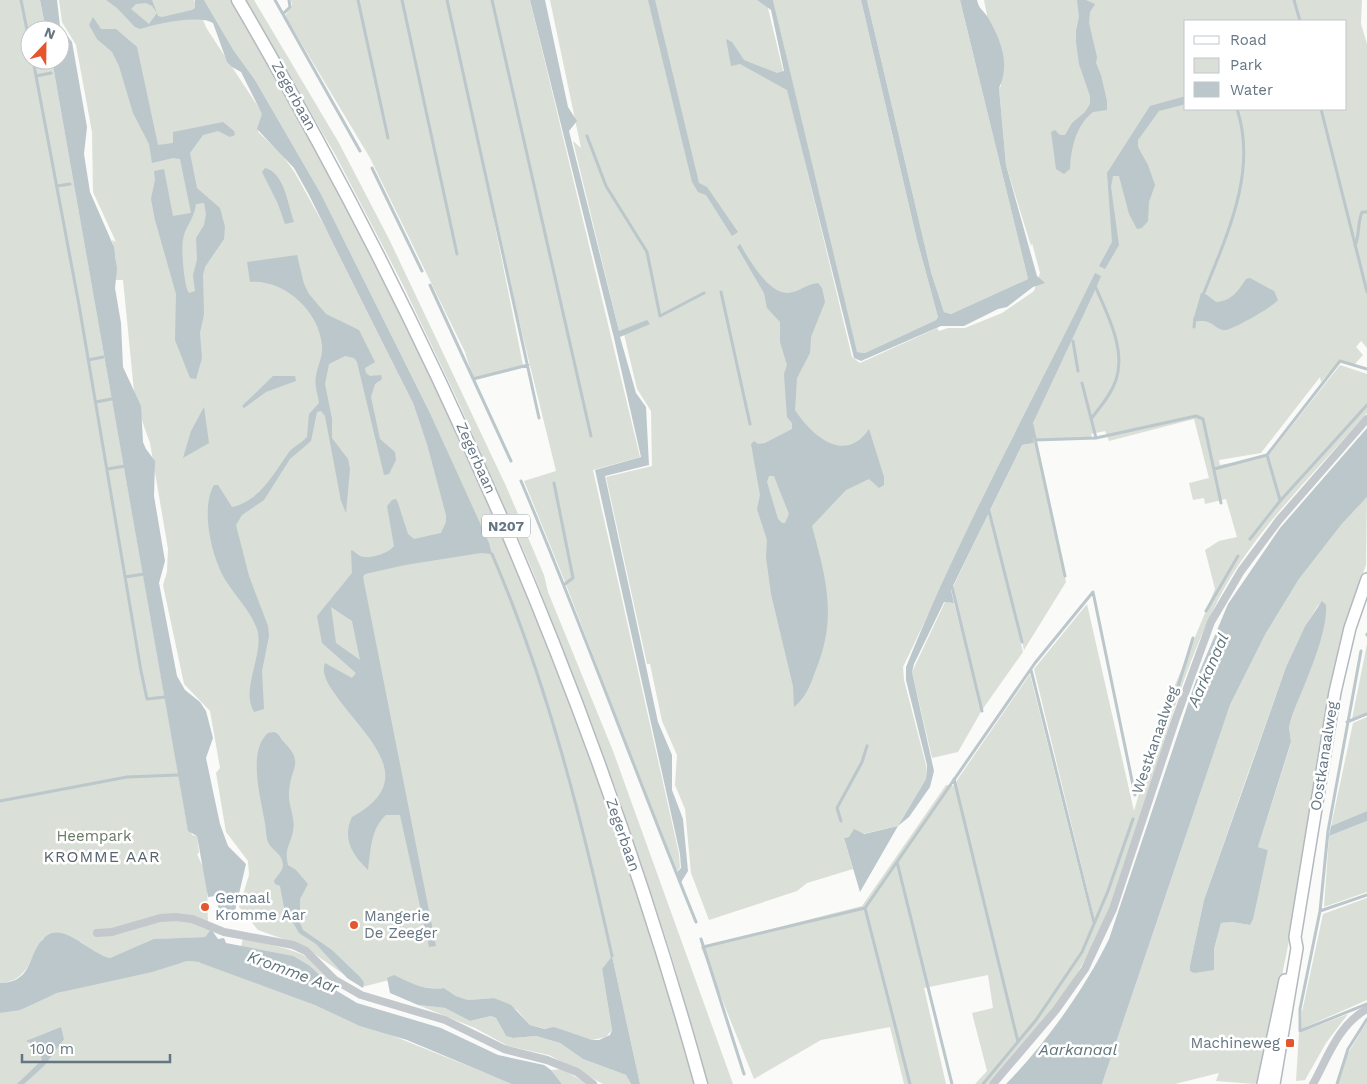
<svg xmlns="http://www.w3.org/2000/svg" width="1367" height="1084" font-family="'Work Sans',sans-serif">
<rect width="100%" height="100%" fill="#fafaf8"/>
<path fill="#dadfd7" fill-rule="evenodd" d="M 0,0 L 40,0 L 46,30 L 30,30 L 30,60 L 52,60 L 186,818 L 192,835 L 197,836 L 199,853 L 197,854 L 207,876 L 208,928 L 211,929 L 205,937 L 156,939 L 110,958 L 93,952 L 81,942 L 43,938 C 31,958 27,982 0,983 Z
M 59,0 L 194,0 L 207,29 L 263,114 L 258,132 L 281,153 L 295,173 L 347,267 L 413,403 L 422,429 L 492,553 L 430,413 L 321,194 L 255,80 L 234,51 L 204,0 L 232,0 C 298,113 364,226 422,343 C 445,391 464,442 485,491 C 568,684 637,882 695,1084 L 640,1084 L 612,956 L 602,969 L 612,1030 L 606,1037 L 592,1040 L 530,1025 L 517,1010 L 494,998 L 468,1000 L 456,996 L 444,988 L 436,989 L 417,986 L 397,978 L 362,987 L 303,946 L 258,930 L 239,907 L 249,875 L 248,861 L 226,832 L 216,773 L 220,768 L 210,711 L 184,684 L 163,585 L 167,572 L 168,549 L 150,443 L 135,401 L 123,280 L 116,280 L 116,259 L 112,240 L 116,242 L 93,192 L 92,132 L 76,45 L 62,22 Z
M 245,0 L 254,0 L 339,143 L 390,241 L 506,486 L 544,575 L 548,592 L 613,751 L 733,1084 L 708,1084 L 671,954 L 618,795 L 533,572 L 457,399 L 402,283 L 336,156 Z
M 291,0 L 530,0 L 640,457 L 593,470 L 679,854 L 680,868 L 676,872 L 565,582 L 524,481 L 556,471 L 492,211 L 523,365 L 473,378 L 465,352 L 370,158 L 285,16 L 292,5 Z
M 550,0 L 766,0 L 852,357 L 860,363 L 937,328 L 939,331 L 948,328 L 965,328 L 1002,313 L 1034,291 L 1040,273 L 1032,243 L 1031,246 L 1006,165 L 999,88 L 1001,86 L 984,0 L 1362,0 L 1361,24 L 1367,44 L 1367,348 L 1361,341 L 1356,347 L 1363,355 L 1354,365 L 1340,360 L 1321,382 L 1320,377 L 1261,453 L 1219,460 L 1220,465 L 1268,456 L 1340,365 L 1367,374 L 1367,413 C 1315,473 1255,529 1218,600 C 1161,711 1147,840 1090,950 C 1065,999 1027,1045 988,1084 L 975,1084 L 987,1071 L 972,1013 L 993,1008 L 988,975 L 924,988 L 946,1084 L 904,1084 L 890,1027 L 821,1040 L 754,1079 L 701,947 L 862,906 L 946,785 L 953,786 L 1030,674 L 1093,925 L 1087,937 L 1099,912 L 1095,922 L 1034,669 L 1087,604 L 1134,811 L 1160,721 L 1215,589 L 1205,550 L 1219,541 L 1237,537 L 1226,499 L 1205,504 L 1204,498 L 1193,500 L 1189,483 L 1209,478 L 1194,419 L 1109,441 L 1105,431 L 1091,434 L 1092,437 L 1036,440 L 1035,434 L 1015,433 L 903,667 L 904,680 L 926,765 L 926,779 L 898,826 L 844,838 L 853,869 L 807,883 L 797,891 L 709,920 L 691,873 L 685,809 L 675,785 L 677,755 L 662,721 L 650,664 L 647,664 L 606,477 L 652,466 L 651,411 L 637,389 L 623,330 L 619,331 L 573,141 L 581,148 ZM 1186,21 L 1346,21 L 1346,109 L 1186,109 Z
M 773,0 L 861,0 L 917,240 L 938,317 L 936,320 L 865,353 L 857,352 L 854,347 Z
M 867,0 L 960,0 L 1028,279 L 951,314 L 944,312 L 931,272 Z
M 1035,443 L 1066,582 L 1024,650 L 990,511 L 1022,445 Z
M 1367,497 L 1366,565 L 1348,616 L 1329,693 L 1295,910 L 1262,1077 L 1255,1084 L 1216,1081 L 1219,1073 L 1175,1084 L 1102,1084 L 1230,705 L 1266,633 L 1299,579 L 1341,525 ZM 1319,604 L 1321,635 L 1292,716 L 1289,727 L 1291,743 L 1258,847 L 1268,850 L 1250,925 L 1232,922 L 1221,923 L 1214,949 L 1214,970 L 1190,965 L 1204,900 L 1247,776 L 1286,667 L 1305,626 Z
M 989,512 L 1023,652 L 982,710 L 958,752 L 932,758 L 912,672 L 945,602 L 954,603 L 981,706 L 953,587 Z
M 1367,644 L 1367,713 L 1352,719 Z
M 1367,717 L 1367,811 L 1331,826 L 1353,723 Z
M 1367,821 L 1367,892 L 1324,907 L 1329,836 Z
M 1367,898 L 1367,1000 L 1301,1029 L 1302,1012 L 1323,914 Z
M 243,938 C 284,950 316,947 337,991 L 310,966 L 241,947 Z
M 187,961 C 210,962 226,972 246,977 L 513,1084 L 0,1084 L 0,1013 L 10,1011 L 57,993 Z
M 418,1005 L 445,1008 L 470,1021 L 491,1016 L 496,1018 L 506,1036 L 513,1038 L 536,1036 L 560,1043 L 583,1059 L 626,1075 L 631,1084 L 603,1084 L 549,1055 L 508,1046 L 475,1028 Z
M 1348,1014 L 1326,1043 L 1305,1080 L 1296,1081 L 1299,1033 Z
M 1367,1022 L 1367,1084 L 1338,1084 L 1348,1053 Z
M 562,1069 L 586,1083 L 587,1084 L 562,1084 L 551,1070 Z"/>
<path fill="#bbc7cb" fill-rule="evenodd" d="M 40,0 L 57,0 L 60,26 L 72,42 L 87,127 L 84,154 L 90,192 L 114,247 L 117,269 L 115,288 L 121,323 L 123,367 L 141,406 L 143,442 L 146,449 L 155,461 L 154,496 L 165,561 L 159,583 L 177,676 L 185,690 L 200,702 L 206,711 L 213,738 L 206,758 L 220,824 L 228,846 L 246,864 L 234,915 L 220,916 L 216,896 L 208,897 L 197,836 L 188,831 L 52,60 L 60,60 L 60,30 L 46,30 Z
M 106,0 L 152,0 L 158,16 L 162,17 L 192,10 L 195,8 L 195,0 L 204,0 L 234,51 L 255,80 L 321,194 L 430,413 L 489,543 L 492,554 L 481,553 L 405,565 L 365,574 L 363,577 L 436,946 L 429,947 L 400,815 L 386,815 C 370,830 371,850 368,870 C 352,855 342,838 352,817 C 424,778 361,734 333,691 C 328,684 321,672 325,663 L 352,678 L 356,673 L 322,643 L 317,616 L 352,573 L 351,550 C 355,551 359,557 364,557 C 373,558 389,553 394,546 L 387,506 L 392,500 L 396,499 L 398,503 L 408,534 L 414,539 L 441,533 L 446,522 L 446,515 L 427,444 L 413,403 L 309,195 L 294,168 L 257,129 L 262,114 L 241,72 L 232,67 L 227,62 L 213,23 C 200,14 154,24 140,29 L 135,27 L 117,8 ZM 146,3 L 152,6 L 157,13 L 149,24 L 131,9 L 136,4 ZM 331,607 L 352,621 L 360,660 L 336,643 Z
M 530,0 L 545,0 L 568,107 L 577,121 L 569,131 L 619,331 L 647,320 L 650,324 L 620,337 L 636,393 L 646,407 L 649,465 L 605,476 L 658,722 L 672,755 L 672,790 L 683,819 L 688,871 L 680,884 L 676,873 L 681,868 L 680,854 L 595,470 L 641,457 L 614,338 Z
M 648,0 L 655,0 L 699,183 L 707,187 L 738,232 L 732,236 L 706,195 L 698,192 L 692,182 Z
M 757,0 L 773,0 L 857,352 L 865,353 L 936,320 L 938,317 L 917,240 L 861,0 L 867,0 L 931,272 L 944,312 L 951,314 L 1028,279 L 960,0 L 977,0 C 979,9 982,9 987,16 C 1000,38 1011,63 999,88 L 1006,165 L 1037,276 L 1045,283 L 1033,287 L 1007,307 L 998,309 L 964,326 L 941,326 L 861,361 L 854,358 L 787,90 L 740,64 L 731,66 L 726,39 L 732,42 L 744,60 L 777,73 L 784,71 L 771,10 Z
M 1077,0 L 1086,0 L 1095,4 L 1090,12 L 1089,23 L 1097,57 L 1096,63 L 1101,75 L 1107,101 L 1107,110 L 1093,112 C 1076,125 1071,148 1070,169 L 1064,174 L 1056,169 L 1051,132 L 1055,130 L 1060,135 L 1065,135 L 1072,123 L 1085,112 L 1090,104 L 1090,96 L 1079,64 L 1076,42 L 1076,31 L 1079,17 Z
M 93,17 L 101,29 L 116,29 L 137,47 L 158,145 L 173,143 L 173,132 L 223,122 L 234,131 L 235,135 L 230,137 L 218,131 L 203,135 L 190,153 L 197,188 L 220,208 L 225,227 L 224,239 L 205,267 L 203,275 L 204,314 L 200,333 L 202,358 L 196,379 L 190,378 L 175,340 L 176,294 L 155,220 L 151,199 L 155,180 L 154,171 L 164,169 L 173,216 L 191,213 L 180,159 L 173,158 L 152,163 L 149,144 L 133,113 L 119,66 L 112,52 L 97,39 L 89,25 ZM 204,203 L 206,214 L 204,225 L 196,238 L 197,260 L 193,275 L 195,291 L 189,293 C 184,287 181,248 183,240 C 184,228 194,220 196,204 Z
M 1186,96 L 1186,104 L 1159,111 L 1138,140 L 1138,147 L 1148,165 L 1155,185 L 1149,202 L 1148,221 L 1142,228 L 1137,229 L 1129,214 L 1119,176 L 1113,176 L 1111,187 L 1119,245 L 1105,269 L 1099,266 L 1112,242 L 1107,173 L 1150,106 Z
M 265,168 C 285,173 288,206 294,222 L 285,224 L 278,204 L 262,172 Z
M 740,244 C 749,259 768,294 788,293 C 799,292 807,284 818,283 L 822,288 L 825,302 L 811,337 L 810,353 L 797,378 L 795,410 C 812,436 845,465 869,429 L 884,477 L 884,485 L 879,488 L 869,479 L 846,490 L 812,526 C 826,579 838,617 815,672 C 810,686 806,697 794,707 L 793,686 L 771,594 L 766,557 L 767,540 L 757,509 L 760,495 L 751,444 L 754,441 L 758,444 L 765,443 L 792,429 L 792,423 L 787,417 L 784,374 L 787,365 L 780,342 L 780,322 L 767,308 L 764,293 L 737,247 ZM 769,476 L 774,476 L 789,514 L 785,523 L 782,523 L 778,519 L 767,482 Z
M 297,255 L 304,284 L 309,294 L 326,314 L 359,330 L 375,362 L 365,368 L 366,373 L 370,376 L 381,375 L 382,379 L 375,384 L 371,397 L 380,439 L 395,452 L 396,460 L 389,474 L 384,475 L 357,362 L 354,358 L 345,356 L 329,364 L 325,384 L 332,419 L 332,438 L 348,459 L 350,469 L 346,513 L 341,501 L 325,416 L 321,411 L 317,412 L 311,441 L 290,459 L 264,500 L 242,515 L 236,525 L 249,576 L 268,626 L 269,636 L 262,671 L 264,709 L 254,712 C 240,689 265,653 257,629 C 250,610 236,597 226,581 C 212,559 200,509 214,485 L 218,485 L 232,507 C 260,501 274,473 289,452 C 294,446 302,443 307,437 L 309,414 L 319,403 C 318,395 314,384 316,376 C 318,365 323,357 322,345 C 319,311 284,279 250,282 L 247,262 Z
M 1095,273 L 1101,276 L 1096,288 L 1032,425 L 1034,443 L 1022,445 L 951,590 L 954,603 L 944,602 L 914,664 L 912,672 L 934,771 L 930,787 L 909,817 L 898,826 L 860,892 L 844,838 L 849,837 L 854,829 L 864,834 L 898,826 L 926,779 L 927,765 L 906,680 L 906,667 C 960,533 1032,403 1095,273 Z
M 1250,278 L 1274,291 L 1278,300 C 1274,306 1232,330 1225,330 C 1219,331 1214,324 1208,322 C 1204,320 1198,322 1193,321 L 1201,293 L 1207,295 L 1216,302 C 1232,301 1238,291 1246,279 Z
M 273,376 L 295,376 L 296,381 L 266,392 L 244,408 L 242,406 Z
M 204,407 L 209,443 L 183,458 L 191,431 Z
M 1367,428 L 1367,497 L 1341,525 L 1299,579 L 1266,633 L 1230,705 L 1102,1084 L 1006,1084 C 1046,1043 1084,990 1109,939 L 1196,680 L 1228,604 L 1280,528 Z
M 1322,601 L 1326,605 C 1328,635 1303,687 1292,716 L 1289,727 L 1291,742 L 1258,847 L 1268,850 L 1253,919 L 1250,925 L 1232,922 L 1221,923 L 1214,949 L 1214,970 L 1194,973 L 1190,971 L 1190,965 L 1204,900 L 1286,667 L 1305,626 Z
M 274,732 C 279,734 279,736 282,740 C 306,764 290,766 289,793 C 288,806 296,818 293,831 C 290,847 284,848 288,865 L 296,870 L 308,884 L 300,899 L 300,923 L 303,930 L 332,950 L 361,978 L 364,983 L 363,988 L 347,978 L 316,944 L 299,933 L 284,907 L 280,886 L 275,884 L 274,881 C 277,875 283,872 283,864 C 282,853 272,851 268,842 C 266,837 266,829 265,823 C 261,799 247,751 268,733 Z
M 1367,811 L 1367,821 L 1329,836 L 1331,826 Z
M 211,929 L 218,939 L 224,938 L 226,943 L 293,956 L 310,966 L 337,991 L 357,1003 L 441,1028 L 498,1055 L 544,1065 L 551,1070 L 562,1084 L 512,1084 L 407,1040 L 360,1026 L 315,1005 L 198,962 L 187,961 L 152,972 L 57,993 L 20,1010 L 0,1013 L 0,983 C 37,982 26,949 48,935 C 66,924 90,954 110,958 L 154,939 L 205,937 Z
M 612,956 L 640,1084 L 631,1084 L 626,1075 L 583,1059 L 560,1043 L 536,1036 L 513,1038 L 506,1036 L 496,1018 L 491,1016 L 470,1021 L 445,1008 L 418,1005 L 390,993 L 387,978 L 394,975 C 410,983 426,991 444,988 L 456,996 L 468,1000 L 494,998 L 511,1005 L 530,1025 L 545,1029 L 554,1027 L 592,1040 L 599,1040 L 610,1035 L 612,1030 L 602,969 Z
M 61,1027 L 64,1039 L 44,1066 L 24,1084 L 17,1084 L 42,1060 L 39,1046 L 26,1041 Z"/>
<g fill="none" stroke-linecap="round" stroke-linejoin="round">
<path stroke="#bbc7cb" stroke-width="3" d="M 21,0 L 30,45
M 275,0 L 360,151
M 358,0 L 388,138
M 402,0 L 457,254
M 447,0 L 539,418
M 492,0 L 591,436
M 1294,0 L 1300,21
M 283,14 L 290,7 L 289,0
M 33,60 L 79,305 L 141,671 L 147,699 L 165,697
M 36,76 L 51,73
M 1321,109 L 1367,292
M 587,136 L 606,186 L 647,252 L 660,316 L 704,293
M 372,168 L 422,271
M 57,186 L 70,184
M 1355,246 C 1360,234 1357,224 1362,212 L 1367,212
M 430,285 L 511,461
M 721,292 L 750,424
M 1203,295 C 1226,237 1258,172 1237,109
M 1194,327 L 1195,318
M 1073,341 L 1078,371
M 88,360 L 103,357
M 473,379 L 528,365
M 1082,383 L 1096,438
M 96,402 L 111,399
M 1091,419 C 1100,407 1111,395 1116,380 C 1126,350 1108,316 1096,288
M 1032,425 L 1065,576
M 1035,440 L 1096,438 L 1196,416 L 1203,419 L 1221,503
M 1267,455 L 1280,500
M 107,469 L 125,466
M 1214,469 L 1267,455 L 1340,361 L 1367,369
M 521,481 C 583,627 636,775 696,922
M 554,483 L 573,578 L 565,584
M 989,511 L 1022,642
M 1250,539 L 1280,501 L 1367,405
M 492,554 C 547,682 582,820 612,956
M 125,577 L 144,574
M 952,587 L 982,711
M 1206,611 L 1238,556
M 1367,635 L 1367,634
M 1361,651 L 1328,831 L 1320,911 L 1300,1009 L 1300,1031 L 1367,1004
M 1031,670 L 1094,923
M 1347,722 L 1367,714
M 954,779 L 1018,1042
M 1143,788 L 1169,716 L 1193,638
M 0,801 L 127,777 L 178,775
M 841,821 L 837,808 L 862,762 L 867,746
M 897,862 L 952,1084
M 865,908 L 1035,663 L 1093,592 L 1135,795
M 1320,911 L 1367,895
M 701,939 L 744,1074
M 703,947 L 865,908 L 910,1084
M 983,1084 L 1036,1020 L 1082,952 L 1108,891 L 1133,819
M 1337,1084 L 1348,1049 L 1367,1019"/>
<defs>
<path id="secondary" d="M 1263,1084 L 1285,980
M 1274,1084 L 1297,948 L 1295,937 L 1335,692 L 1350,628 L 1367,579"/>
<path id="primary" d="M 238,0 C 439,342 595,701 701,1084"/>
</defs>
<use href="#secondary" stroke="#b3babf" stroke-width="14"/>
<use href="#primary" stroke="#b5babe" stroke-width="15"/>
<path stroke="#c3c8cc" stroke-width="8" d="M 97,933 L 112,932 L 160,918 L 176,917 L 192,919 L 224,932 L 293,945 L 306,951 L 335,980 L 361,995 L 445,1020 L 504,1049 L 547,1060 L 577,1072 L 593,1084
M 993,1084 L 1056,1010 L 1085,969 L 1113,909 L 1175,721 L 1211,622 L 1241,571 L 1279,520 L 1367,419
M 1313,1084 C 1328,1057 1338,1025 1367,1009"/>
<use href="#secondary" stroke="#fff" stroke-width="11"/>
<use href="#primary" stroke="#fff" stroke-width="12"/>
</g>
<g fill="#e4572e" stroke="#fff" stroke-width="2">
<circle cx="205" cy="907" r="5"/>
<circle cx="354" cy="925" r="5"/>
<rect x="1285" y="1038" width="10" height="10" rx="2.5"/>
</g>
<g text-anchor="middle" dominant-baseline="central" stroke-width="5" stroke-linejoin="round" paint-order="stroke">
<rect fill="#fff" stroke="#939fa8" stroke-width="1" x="482" y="514.5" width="48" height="23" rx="4"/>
<g font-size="14" font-weight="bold" fill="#657683">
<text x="506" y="526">N207</text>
</g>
<g font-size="15" fill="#657683" stroke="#fff">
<text transform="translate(294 96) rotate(61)">Zegerbaan</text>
<text transform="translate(476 458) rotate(66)">Zegerbaan</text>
<text transform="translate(1155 740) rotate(-71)">Westkanaalweg</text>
<text transform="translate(1324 756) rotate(-81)">Oostkanaalweg</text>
<text transform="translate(623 835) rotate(71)">Zegerbaan</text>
</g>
<g font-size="15" fill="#687a64" stroke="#fff">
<text x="94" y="836">Heempark</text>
</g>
<g font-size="15" fill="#657683" stroke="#fff" text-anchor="start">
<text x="215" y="898">Gemaal<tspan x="215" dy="17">Kromme Aar</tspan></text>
<text x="364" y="916">Mangerie<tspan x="364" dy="17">De Zeeger</tspan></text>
<text x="1280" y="1043" text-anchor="end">Machineweg</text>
</g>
<g font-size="16" font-style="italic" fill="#60757c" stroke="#fff">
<text transform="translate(1208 670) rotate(-66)">Aarkanaal</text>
<text transform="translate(293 972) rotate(20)">Kromme Aar</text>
<text x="1078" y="1049">Aarkanaal</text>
</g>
<g font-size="16" letter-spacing="1" fill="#57646e" stroke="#fff">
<text x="102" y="856">KROMME AAR</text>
</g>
</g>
<rect x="1184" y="20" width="162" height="90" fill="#ffffff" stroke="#c1c8cd"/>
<rect x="1194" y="36" width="25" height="8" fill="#ffffff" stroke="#c1c8cd"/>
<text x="1230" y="45" font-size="15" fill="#657683">Road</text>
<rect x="1194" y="58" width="25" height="15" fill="#dadfd7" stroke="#c1c8cd"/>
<text x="1230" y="70" font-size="15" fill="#657683">Park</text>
<rect x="1194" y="82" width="25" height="15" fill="#bbc7cb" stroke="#c1c8cd"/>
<text x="1230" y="95" font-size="15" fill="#657683">Water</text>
<g transform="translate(45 45) rotate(22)"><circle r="24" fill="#ffffff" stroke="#c1c8cd"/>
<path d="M0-4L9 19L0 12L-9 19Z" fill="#e4572e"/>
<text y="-8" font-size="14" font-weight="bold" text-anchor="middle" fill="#657683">N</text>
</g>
<path d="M22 1054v8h148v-8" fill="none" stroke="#657683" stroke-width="2.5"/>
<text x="30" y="1054" font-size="15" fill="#657683" stroke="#ffffff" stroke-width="4" paint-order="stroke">100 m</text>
</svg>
